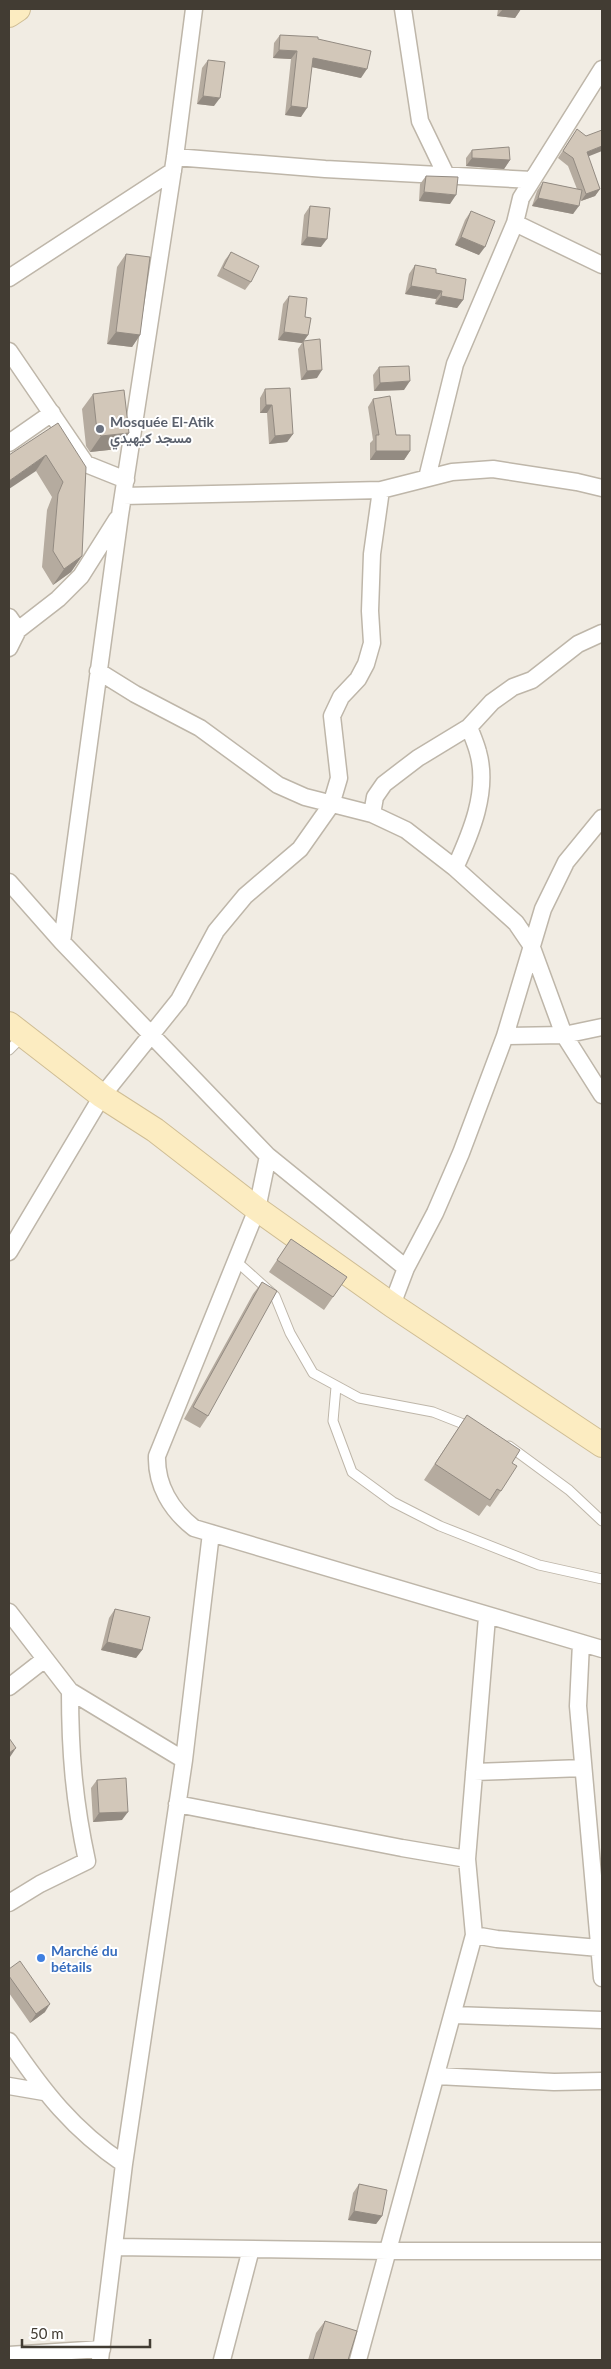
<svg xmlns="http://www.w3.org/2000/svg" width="611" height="2369" font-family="Lato,Vazirmatn,sans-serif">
<rect width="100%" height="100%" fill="#f1ece3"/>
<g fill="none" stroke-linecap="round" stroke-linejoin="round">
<defs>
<path id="lane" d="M 9,1050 L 23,1036
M 236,1261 L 275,1296 L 290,1333 L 313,1373 L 359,1398 L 433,1412 L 471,1427
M 336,1387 L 333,1421 L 352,1472 L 393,1502 L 440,1526 L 539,1565 L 602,1579
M 509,1446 L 569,1490 L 602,1521"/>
<path id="street" d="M 403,9 L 420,121 L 447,177
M 175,157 L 325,169 L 532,180
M 515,223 L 602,265
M 9,278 L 173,171
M 9,351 L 86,464 L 126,480
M 9,443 L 52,413
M 427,478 L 455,364 L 515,223 L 521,198 L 602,69
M 123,496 L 381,490 L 452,472 L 493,469 L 577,482 L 602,488
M 9,617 L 18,630
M 9,648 L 18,630 L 58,599 L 81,576 L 117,519
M 98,671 L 135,694 L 200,728 L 278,785 L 305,797 L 372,814 L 406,830 L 455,868 L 516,923 L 531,945 L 564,1035 L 602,1095
M 372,814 L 375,797 L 384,784 L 418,758 L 469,727 L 492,702 L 513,687 L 532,680 L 578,644 L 602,633
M 455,868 C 471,833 489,791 478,752 C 476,744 472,735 469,727
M 9,882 L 62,942 L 268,1156 L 257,1209 L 157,1456 C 156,1485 171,1510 194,1528 L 602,1649
M 62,942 L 120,515 L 175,157 L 194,9
M 505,1036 L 564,1035 L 602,1027
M 268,1156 L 406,1268
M 9,1252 L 102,1096 L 179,1000 L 216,931 L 245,896 L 300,849 L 331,805 L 339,778 L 332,716 L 341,697 L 358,679 L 366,664 L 372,643 L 370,611 L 372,554 L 381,490
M 392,1305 L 406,1268 L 435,1213 L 461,1153 L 505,1036 L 543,909 L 566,862 L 602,818
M 9,1612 L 70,1691 L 184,1760
M 581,1643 L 578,1706 L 602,1978
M 9,1687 L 45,1659
M 474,1772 L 583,1768
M 177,1804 L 402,1848 L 467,1859
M 9,1903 L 40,1884 L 87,1861 C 74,1801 70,1752 70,1691
M 474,1935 L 497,1939 L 599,1948
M 454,2015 L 602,2020
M 9,2041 C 43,2091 73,2130 124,2164
M 437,2076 L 554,2082 L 602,2081
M 9,2086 L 44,2092
M 115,2247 L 388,2251 L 602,2251
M 9,2355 L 102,2349
M 100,2360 L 124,2164 L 184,1760 L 211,1533
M 222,2360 L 251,2249
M 358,2360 L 474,1935 L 467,1859 L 487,1617"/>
<path id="secondary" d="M 9,15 L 18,9
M 9,1024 L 102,1096 L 155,1130 L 257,1209 L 392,1305 L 602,1445"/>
</defs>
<use href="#lane" stroke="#beb6a9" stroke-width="11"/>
<use href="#street" stroke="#beb6a9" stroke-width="19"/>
<use href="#secondary" stroke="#cfbd94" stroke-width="26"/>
<use href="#lane" stroke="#fff" stroke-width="9"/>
<use href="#street" stroke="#fff" stroke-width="16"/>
<use href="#secondary" stroke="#fcecc1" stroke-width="24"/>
</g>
<path fill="#b5ab9f" d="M 498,9 L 521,9 L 515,18 L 497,16 Z
M 280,35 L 318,39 L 361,78 L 312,67 L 301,117 L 285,115 L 291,59 L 273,58 L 274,43 Z
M 208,60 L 214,106 L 197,104 L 202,68 Z
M 577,129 L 588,157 L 600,189 L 595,196 L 581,201 L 580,199 L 573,214 L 532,206 L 537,191 L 543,182 L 577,189 L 568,166 L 558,158 Z
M 472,150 L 510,160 L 504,169 L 466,166 L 466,158 Z
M 426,176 L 450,204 L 419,201 L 420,184 Z
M 310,206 L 321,247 L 301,245 L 304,215 Z
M 471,211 L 479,255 L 455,245 L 465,220 Z
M 231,252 L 251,282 L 245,290 L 217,276 L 225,260 Z
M 126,254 L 140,335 L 132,347 L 107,344 L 117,267 Z
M 415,265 L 436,273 L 463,300 L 457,308 L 435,304 L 436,299 L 405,294 L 409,274 Z
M 289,296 L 305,317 L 308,335 L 304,341 L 317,378 L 301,380 L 298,349 L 302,343 L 278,340 L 283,304 Z
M 379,367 L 404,390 L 374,391 L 373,375 Z
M 265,389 L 293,434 L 287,442 L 269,444 L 267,413 L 260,413 L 260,398 Z
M 93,394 L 118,449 L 90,452 L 86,446 L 82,409 Z
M 373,399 L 396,435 L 410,451 L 404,460 L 370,460 L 370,443 L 373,440 L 368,407 Z
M 58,423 L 82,556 L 71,572 L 53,585 L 42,567 L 47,510 L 52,497 L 36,471 Z
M 291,1239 L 347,1277 L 324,1310 L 269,1272 Z
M 262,1282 L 208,1416 L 200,1428 L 184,1419 L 253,1294 Z
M 467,1415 L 512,1463 L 501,1491 L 490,1507 L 487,1505 L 479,1516 L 424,1480 Z
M 115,1609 L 142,1650 L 136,1658 L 101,1650 L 109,1618 Z
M 97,1780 L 122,1820 L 93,1822 L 91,1788 Z
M 9,1969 L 45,2012 L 30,2023 L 9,1993 Z
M 359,2184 L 382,2216 L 376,2224 L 348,2220 L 353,2193 Z
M 325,2321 L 348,2360 L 308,2360 L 316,2333 Z"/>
<path fill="#938b82" d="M 503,9 L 521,9 L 515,18 L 497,16 Z
M 279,50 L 297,51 L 291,59 L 273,58 Z
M 313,58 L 367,69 L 361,78 L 307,66 Z
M 203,96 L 220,98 L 214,106 L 197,104 Z
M 291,106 L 307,108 L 301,117 L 285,115 Z
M 602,146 L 602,151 L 582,159 L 587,152 Z
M 472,158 L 510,160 L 504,169 L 466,166 Z
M 600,189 L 595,196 L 581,201 L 586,194 Z
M 424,192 L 456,195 L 450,204 L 419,201 Z
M 538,198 L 579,206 L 573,214 L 532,206 Z
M 307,237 L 327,239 L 321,247 L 301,245 Z
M 461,237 L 485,247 L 479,255 L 455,245 Z
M 411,286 L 442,291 L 436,299 L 405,294 Z
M 441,296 L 463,300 L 457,308 L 435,304 Z
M 116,332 L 140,335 L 132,347 L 107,344 Z
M 284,332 L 308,335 L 302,343 L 278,340 Z
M 322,370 L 317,378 L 301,380 L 307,371 Z
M 410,381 L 404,390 L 374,391 L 380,383 Z
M 266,405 L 272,405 L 267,413 L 260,413 Z
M 129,433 L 118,449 L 90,452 L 101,436 Z
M 293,434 L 287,442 L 269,444 L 275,436 Z
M 376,451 L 410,451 L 404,460 L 370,460 Z
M 46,455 L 36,471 L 9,489 L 9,481 Z
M 82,556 L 71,572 L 53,585 L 64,569 Z
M 107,1642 L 142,1650 L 136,1658 L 101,1650 Z
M 16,1748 L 10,1757 L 9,1758 L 9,1753 Z
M 128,1812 L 122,1820 L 93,1822 L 99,1813 Z
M 50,2004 L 45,2012 L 30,2023 L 36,2014 Z
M 354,2211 L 382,2216 L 376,2224 L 348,2220 Z"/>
<path fill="#d2c7b9" stroke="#938b82" d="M 280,35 L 318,37 L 318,39 L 371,51 L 367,69 L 313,58 L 307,108 L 291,106 L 297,51 L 279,50 Z
M 208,60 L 225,62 L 220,98 L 203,96 Z
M 577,129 L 586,136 L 602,130 L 602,146 L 587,152 L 600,189 L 586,194 L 573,158 L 563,151 Z
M 509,147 L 510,160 L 472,158 L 472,150 Z
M 426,176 L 458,177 L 456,195 L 424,192 Z
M 543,182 L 582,190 L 579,206 L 538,198 Z
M 310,206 L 330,208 L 327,239 L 307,237 Z
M 471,211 L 495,221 L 485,247 L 461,237 Z
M 231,252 L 259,266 L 251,282 L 223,268 Z
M 126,254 L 150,257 L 140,335 L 116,332 Z
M 415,265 L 436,269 L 436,273 L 466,279 L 463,300 L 441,296 L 442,291 L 411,286 Z
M 289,296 L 307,298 L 305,317 L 311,318 L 308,335 L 284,332 Z
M 320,339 L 322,370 L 307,371 L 303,341 Z
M 409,366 L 410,381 L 380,383 L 379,367 Z
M 290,388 L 293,434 L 275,436 L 272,405 L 266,405 L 265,389 Z
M 124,390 L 129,433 L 101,436 L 97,431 L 93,394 Z
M 390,396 L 396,435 L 410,435 L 410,451 L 376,451 L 376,435 L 379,435 L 373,399 Z
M 58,423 L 86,467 L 82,556 L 64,569 L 53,551 L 58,494 L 63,482 L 46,455 L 9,481 L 9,455 Z
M 291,1239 L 347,1277 L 333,1297 L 277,1260 Z
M 262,1282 L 277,1291 L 208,1416 L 193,1407 Z
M 467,1415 L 520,1450 L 512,1463 L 517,1466 L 501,1491 L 497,1489 L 490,1500 L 435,1464 Z
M 115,1609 L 150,1617 L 142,1650 L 107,1642 Z
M 9,1738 L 16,1748 L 9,1753 Z
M 126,1778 L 128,1812 L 99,1813 L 97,1780 Z
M 20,1961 L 50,2004 L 36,2014 L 9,1976 L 9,1969 Z
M 359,2184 L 387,2190 L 382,2216 L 354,2211 Z
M 325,2321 L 357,2331 L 348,2360 L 313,2360 Z"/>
<circle fill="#6b7280" stroke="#fff" stroke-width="2" cx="100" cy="429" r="5"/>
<circle fill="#3f7fe0" stroke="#fff" stroke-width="2" cx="41" cy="1958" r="5"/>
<g text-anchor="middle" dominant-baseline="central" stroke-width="4" stroke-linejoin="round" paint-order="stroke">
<g font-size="14" font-weight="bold" fill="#5b616d" stroke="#fff" text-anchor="start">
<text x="110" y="421">Mosquée El-Atik<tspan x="110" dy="16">مسجد كيهيدي</tspan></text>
</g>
<g font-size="14" font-weight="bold" fill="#366cbe" stroke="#fff" text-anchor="start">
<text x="51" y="1950">Marché du<tspan x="51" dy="16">bétails</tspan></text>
</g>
</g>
<rect width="611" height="2369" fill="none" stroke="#423c33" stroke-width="20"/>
<path d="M22 2339v8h128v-8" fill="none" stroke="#423c33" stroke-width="2.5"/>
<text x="30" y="2339" font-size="15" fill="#423c33" stroke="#ffffff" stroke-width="4" paint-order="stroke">50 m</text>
</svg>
